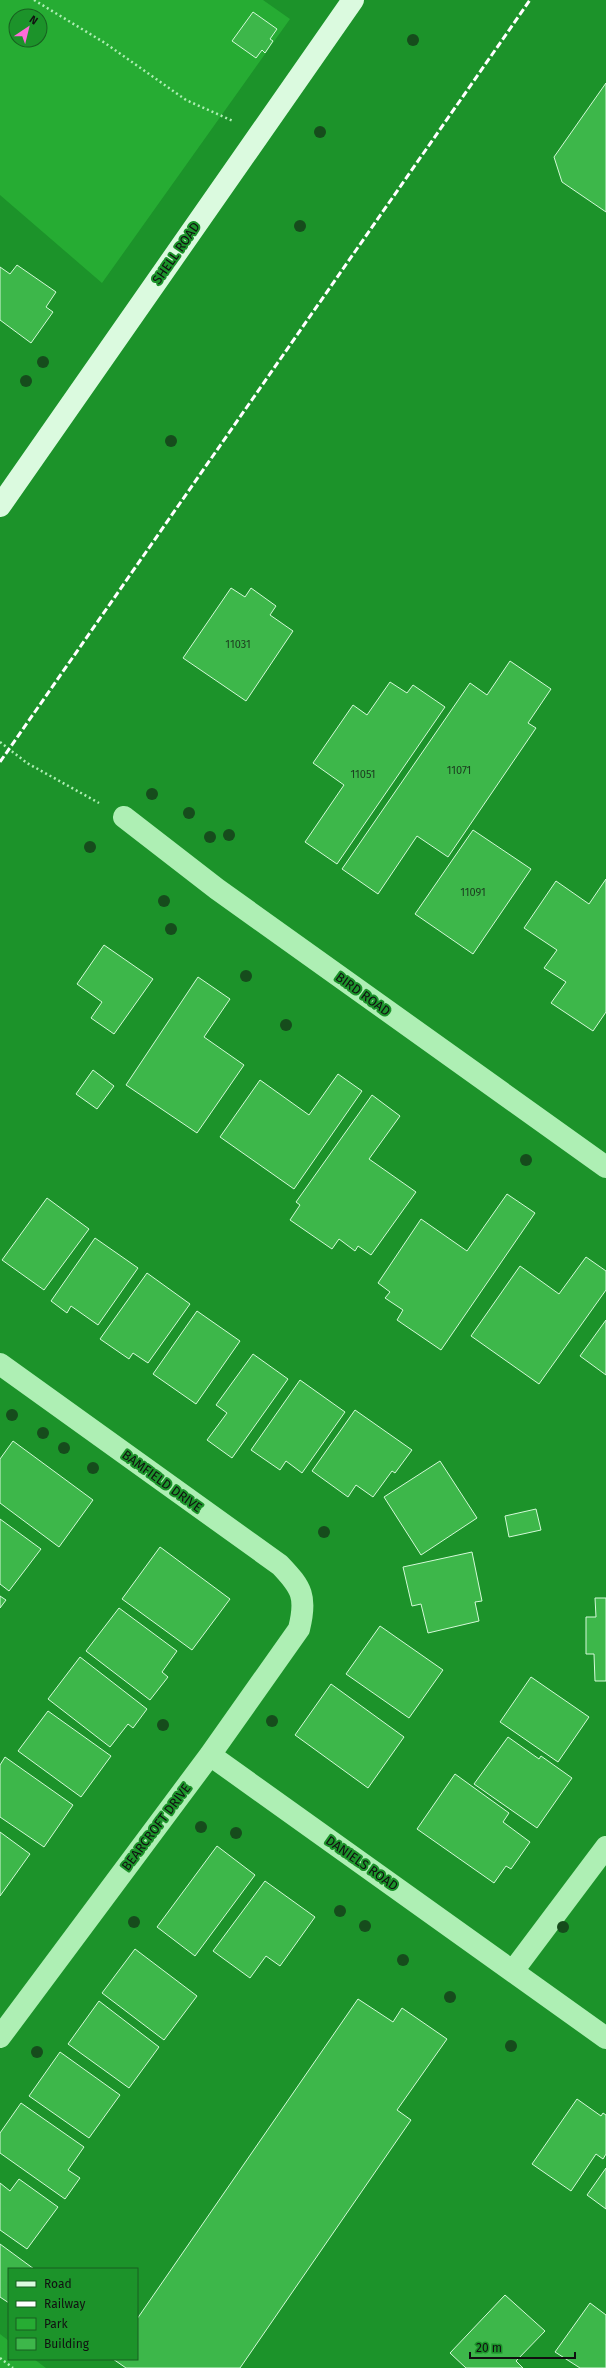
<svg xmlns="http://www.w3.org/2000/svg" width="606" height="2368" font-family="'Fira Sans',sans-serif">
<rect width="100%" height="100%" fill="#1c932a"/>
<path fill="#26ac33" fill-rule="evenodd" d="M 0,0 L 263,0 L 290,19 L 102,283 L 0,195 ZM 16,16 L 40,16 L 40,40 L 16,40 Z
M 0,2334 L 9,2341 L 9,2359 L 34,2359 L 46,2368 L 0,2368 Z"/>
<path fill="#3db74a" stroke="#d4fad8" d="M 253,12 L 277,29 L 270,39 L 273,41 L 265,53 L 262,50 L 256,58 L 232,41 Z
M 606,83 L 606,212 L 562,182 L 554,157 Z
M 17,265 L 56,292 L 46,307 L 53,312 L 31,343 L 0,320 L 0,267 L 10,274 Z
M 231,588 L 245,597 L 251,588 L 276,606 L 270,615 L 293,631 L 246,701 L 183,658 Z
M 510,661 L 551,689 L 528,723 L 536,728 L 448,857 L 417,836 L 378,894 L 342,869 L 470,683 L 487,695 Z
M 390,682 L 407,693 L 413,685 L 445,707 L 337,864 L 305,842 L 344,785 L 313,763 L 353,705 L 367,715 Z
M 473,830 L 531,869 L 473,954 L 415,914 Z
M 606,879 L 606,1012 L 593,1031 L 551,1003 L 566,982 L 544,968 L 557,950 L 524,928 L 556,881 L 589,904 Z
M 104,945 L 153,979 L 114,1034 L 91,1018 L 102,1002 L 77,984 Z
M 198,977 L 230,999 L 204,1037 L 244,1065 L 197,1133 L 126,1085 Z
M 93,1070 L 114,1086 L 97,1109 L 76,1094 Z
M 338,1074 L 362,1091 L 294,1189 L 220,1137 L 260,1080 L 309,1115 Z
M 372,1095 L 400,1116 L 369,1159 L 416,1192 L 371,1255 L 358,1246 L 355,1251 L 339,1239 L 332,1249 L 290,1220 L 300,1205 L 296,1202 Z
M 507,1194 L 535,1213 L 441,1350 L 397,1320 L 403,1310 L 385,1298 L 390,1292 L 378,1283 L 421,1219 L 467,1251 Z
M 47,1198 L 89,1229 L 44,1290 L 2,1260 Z
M 95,1238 L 138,1268 L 98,1325 L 71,1306 L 67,1313 L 51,1301 Z
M 586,1257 L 606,1271 L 606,1290 L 539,1384 L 471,1336 L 520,1266 L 559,1294 Z
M 147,1273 L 190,1304 L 148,1363 L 133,1353 L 129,1359 L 100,1339 Z
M 197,1311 L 240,1341 L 196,1404 L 153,1374 Z
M 606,1320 L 606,1375 L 580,1356 Z
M 253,1354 L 288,1379 L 232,1458 L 207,1440 L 227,1413 L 216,1405 Z
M 300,1380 L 345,1412 L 302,1473 L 286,1461 L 280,1470 L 251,1450 Z
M 355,1410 L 412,1450 L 395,1473 L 392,1471 L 373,1497 L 356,1485 L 348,1497 L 312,1471 Z
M 13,1441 L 93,1500 L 59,1547 L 0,1503 L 0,1459 Z
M 440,1461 L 477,1518 L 421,1555 L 384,1497 Z
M 536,1509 L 541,1530 L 509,1537 L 505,1516 Z
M 0,1519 L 41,1549 L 9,1591 L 0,1584 Z
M 160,1547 L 230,1599 L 192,1650 L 122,1599 Z
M 472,1552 L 482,1601 L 475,1602 L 479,1621 L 428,1633 L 421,1604 L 412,1606 L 403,1567 Z
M 0,1596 L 6,1600 L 0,1608 Z
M 595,1598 L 606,1598 L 606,1681 L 595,1681 L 594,1654 L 586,1654 L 586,1617 L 596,1617 Z
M 119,1608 L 177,1651 L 162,1672 L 168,1677 L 150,1700 L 86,1651 Z
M 380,1626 L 443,1670 L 409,1718 L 346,1674 Z
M 80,1657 L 147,1709 L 133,1728 L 128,1724 L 110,1747 L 48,1699 Z
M 531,1677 L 589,1717 L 558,1762 L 500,1722 Z
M 331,1684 L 404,1737 L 368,1788 L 295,1735 Z
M 48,1711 L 111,1756 L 81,1797 L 18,1751 Z
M 508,1737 L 539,1759 L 541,1756 L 572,1778 L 537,1828 L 474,1784 Z
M 5,1757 L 73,1805 L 44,1847 L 0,1817 L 0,1765 Z
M 455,1774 L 509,1813 L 503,1822 L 530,1842 L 511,1869 L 506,1866 L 494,1883 L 417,1829 Z
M 0,1832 L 30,1854 L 0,1896 Z
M 217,1846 L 255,1875 L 195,1956 L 157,1927 Z
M 265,1881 L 315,1917 L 280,1966 L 266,1956 L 250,1978 L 213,1951 Z
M 135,1949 L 197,1996 L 164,2040 L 102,1993 Z
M 358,1999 L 393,2022 L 402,2008 L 447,2039 L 397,2110 L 411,2120 L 240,2368 L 126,2368 L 113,2359 L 137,2359 L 137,2319 Z
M 99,2001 L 159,2047 L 129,2088 L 68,2044 Z
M 60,2052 L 120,2095 L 89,2138 L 29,2096 Z
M 577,2099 L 601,2116 L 603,2113 L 606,2115 L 606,2154 L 603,2159 L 596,2154 L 571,2191 L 532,2164 Z
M 21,2103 L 84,2147 L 68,2170 L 80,2178 L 65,2199 L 0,2153 L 0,2133 Z
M 606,2168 L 606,2209 L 587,2195 Z
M 19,2179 L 58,2207 L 27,2249 L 0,2230 L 0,2183 L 10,2191 Z
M 0,2244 L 34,2269 L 9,2269 L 9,2303 L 0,2297 Z
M 505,2295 L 545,2331 L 516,2361 L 523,2368 L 466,2368 L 450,2353 Z
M 590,2303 L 606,2315 L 606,2368 L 580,2368 L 555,2352 Z"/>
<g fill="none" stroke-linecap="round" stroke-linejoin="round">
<path stroke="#aeefb4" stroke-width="2.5" stroke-dasharray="2 3" stroke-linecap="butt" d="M 34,0 L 105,43 L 186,100 L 233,121
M 0,742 L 27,763 L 99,803
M 0,2358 L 13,2368"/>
<path stroke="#aeefb4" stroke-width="22" d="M 124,817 L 217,889 L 606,1167
M 0,1364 L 280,1565 C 302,1588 307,1597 299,1629 L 210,1755 L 0,2037
M 210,1755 L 606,2038
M 513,1971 L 606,1847"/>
<path stroke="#dbfadf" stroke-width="22" d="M 0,506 L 353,0"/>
<path stroke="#fff" stroke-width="3" stroke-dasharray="7 3" stroke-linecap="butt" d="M 0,762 L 530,0"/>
</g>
<g fill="#164c1c">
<circle cx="413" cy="40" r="6"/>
<circle cx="320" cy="132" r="6"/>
<circle cx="300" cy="226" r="6"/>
<circle cx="43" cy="362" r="6"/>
<circle cx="26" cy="381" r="6"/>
<circle cx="171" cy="441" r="6"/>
<circle cx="152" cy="794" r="6"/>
<circle cx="189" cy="813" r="6"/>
<circle cx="229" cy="835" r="6"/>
<circle cx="210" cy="837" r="6"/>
<circle cx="90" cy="847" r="6"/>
<circle cx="164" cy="901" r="6"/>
<circle cx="171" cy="929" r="6"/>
<circle cx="246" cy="976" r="6"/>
<circle cx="286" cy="1025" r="6"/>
<circle cx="526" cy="1160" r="6"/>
<circle cx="12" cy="1415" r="6"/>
<circle cx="43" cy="1433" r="6"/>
<circle cx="64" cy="1448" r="6"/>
<circle cx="93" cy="1468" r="6"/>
<circle cx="324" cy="1532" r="6"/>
<circle cx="272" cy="1721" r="6"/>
<circle cx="163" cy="1725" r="6"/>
<circle cx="201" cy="1827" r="6"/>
<circle cx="236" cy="1833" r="6"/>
<circle cx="340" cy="1911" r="6"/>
<circle cx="134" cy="1922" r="6"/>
<circle cx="365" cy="1926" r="6"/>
<circle cx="563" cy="1927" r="6"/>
<circle cx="403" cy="1960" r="6"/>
<circle cx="450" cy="1997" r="6"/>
<circle cx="511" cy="2046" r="6"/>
<circle cx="37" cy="2052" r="6"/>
</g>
<g text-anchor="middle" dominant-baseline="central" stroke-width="4" stroke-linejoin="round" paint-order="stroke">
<g font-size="11" fill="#1c3a1f">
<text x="238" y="644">11031</text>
<text x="459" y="770">11071</text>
<text x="363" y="774">11051</text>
<text x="473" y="892">11091</text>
</g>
<g font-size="13" fill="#111" stroke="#1c932a">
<text transform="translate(176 253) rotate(-55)">SHELL ROAD</text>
<text transform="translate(363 994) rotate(36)">BIRD ROAD</text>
<text transform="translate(162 1481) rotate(36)">BAMFIELD DRIVE</text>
<text transform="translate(156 1827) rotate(-53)">BEARCROFT DRIVE</text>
<text transform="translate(362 1863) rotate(35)">DANIELS ROAD</text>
</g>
</g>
<rect x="8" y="2268" width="130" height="92" fill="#1c932a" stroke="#185f20"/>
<rect x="16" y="2281" width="20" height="6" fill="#dbfadf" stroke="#185f20"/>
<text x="44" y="2288" font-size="12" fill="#111111">Road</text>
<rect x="16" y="2301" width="20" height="6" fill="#ffffff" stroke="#185f20"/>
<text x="44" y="2308" font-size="12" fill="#111111">Railway</text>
<rect x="16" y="2318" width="20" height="12" fill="#26ac33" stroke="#185f20"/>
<text x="44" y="2328" font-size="12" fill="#111111">Park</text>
<rect x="16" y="2338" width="20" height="12" fill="#3db74a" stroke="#185f20"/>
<text x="44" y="2348" font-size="12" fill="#111111">Building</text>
<g transform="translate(28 28) rotate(35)"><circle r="19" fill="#1c932a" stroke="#185f20"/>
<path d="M0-3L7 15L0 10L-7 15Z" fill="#fe6cd8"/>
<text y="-6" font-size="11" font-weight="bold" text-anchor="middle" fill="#111111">N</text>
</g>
<path d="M470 2352v6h105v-6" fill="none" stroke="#111111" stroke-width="2"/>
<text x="476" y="2352" font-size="12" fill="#111111" stroke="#1c932a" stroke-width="3" paint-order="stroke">20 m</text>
</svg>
